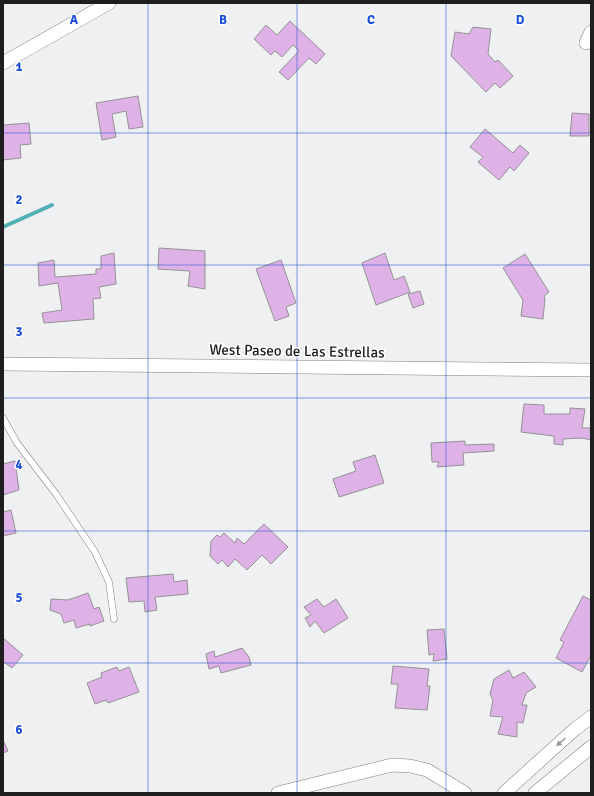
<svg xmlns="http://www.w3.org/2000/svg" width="594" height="796" font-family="Signika,sans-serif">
<rect width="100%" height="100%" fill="#eff0f2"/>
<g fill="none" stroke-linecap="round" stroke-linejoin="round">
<path stroke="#53b1b5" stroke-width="4" d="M 3,227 L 52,205"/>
</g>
<path fill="#dfb2e7" stroke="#939293" d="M 290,21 L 325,54 L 316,64 L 309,58 L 288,80 L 279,72 L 299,51 L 293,45 L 282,57 L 275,51 L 271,55 L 254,39 L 266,25 L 277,35 Z
M 473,27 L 491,29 L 488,54 L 495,62 L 498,60 L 513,76 L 500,88 L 495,83 L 486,92 L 451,56 L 455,32 L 469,34 Z
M 138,96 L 143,127 L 129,129 L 126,111 L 112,114 L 116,137 L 102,140 L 96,103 Z
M 572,113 L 589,114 L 589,136 L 570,136 Z
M 29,123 L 31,144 L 20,145 L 21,158 L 3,160 L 3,125 Z
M 485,129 L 513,153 L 520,145 L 529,153 L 514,171 L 510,167 L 499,180 L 478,162 L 483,157 L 470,147 Z
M 159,248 L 205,251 L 205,289 L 188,286 L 190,271 L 158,269 Z
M 114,253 L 116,284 L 99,287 L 101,298 L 93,299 L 94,319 L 44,323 L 42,313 L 62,310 L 58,283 L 39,286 L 38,263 L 54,260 L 55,277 L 96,274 L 96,269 L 101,269 L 101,256 Z
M 385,253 L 394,280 L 404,276 L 410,292 L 376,305 L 362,263 Z
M 525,254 L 549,292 L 544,296 L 545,298 L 543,319 L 521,316 L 523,300 L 503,268 Z
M 281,260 L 296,303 L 286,307 L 289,316 L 275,321 L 256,269 Z
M 420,291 L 424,304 L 413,308 L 408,294 Z
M 524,404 L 544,405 L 544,414 L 570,414 L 570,408 L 585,409 L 582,428 L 590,428 L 591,440 L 582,438 L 563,439 L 563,445 L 554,444 L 554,436 L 521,432 Z
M 465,441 L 465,445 L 494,444 L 494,451 L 463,453 L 464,465 L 437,467 L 439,462 L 432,462 L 431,443 Z
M 375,455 L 384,483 L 339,497 L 333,479 L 356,471 L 353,462 Z
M 15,461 L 19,490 L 3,495 L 3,464 Z
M 11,510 L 16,533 L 3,536 L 3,512 Z
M 264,524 L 288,547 L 271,564 L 262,555 L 247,570 L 235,559 L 228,567 L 222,560 L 218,564 L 210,556 L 211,541 L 217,535 L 220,537 L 224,533 L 235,543 L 237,538 L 244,544 Z
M 173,574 L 174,582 L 187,580 L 188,594 L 155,597 L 157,610 L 145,612 L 144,601 L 129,602 L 126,578 Z
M 88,593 L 94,609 L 99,607 L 104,621 L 90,626 L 90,624 L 76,628 L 74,620 L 64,623 L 61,614 L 50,610 L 51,599 L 68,600 Z
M 583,596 L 591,600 L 591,657 L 590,657 L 582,672 L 556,658 L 564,642 L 560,640 Z
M 317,599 L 324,607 L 336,599 L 348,618 L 324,633 L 315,621 L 310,627 L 305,618 L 311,615 L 304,607 Z
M 444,629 L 447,659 L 433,661 L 434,654 L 429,655 L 427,630 Z
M 3,638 L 23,655 L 12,668 L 4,662 L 3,663 Z
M 242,648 L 249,657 L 251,665 L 221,673 L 219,666 L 209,669 L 206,654 L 214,651 L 215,657 Z
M 393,666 L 429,669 L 427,686 L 430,686 L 427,710 L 395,708 L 398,684 L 391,684 Z
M 117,667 L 119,671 L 129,667 L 139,692 L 108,703 L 106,700 L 95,704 L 87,683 L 102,677 L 101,673 Z
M 509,670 L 513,678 L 524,672 L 536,687 L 526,693 L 522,705 L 527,705 L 523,723 L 517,722 L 517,737 L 498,734 L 503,717 L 490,716 L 493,700 L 490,694 L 494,679 Z
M 3,740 L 8,751 L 3,753 Z"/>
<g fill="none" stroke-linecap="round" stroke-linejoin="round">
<defs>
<path id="lane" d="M 3,418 L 17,443 L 56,494 L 95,552 L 109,582 L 114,619"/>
<path id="street" d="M 586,43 L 591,32
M 3,63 L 109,3
M 3,364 L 591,370
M 278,793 L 392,765 L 410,766 L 427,770 L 465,793
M 504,793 L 575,729 L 591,717
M 535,793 L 591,747"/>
</defs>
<use href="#lane" stroke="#7e8081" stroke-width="7"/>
<use href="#street" stroke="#7e8081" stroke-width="14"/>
<use href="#lane" stroke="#fff" stroke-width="6"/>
<use href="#street" stroke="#fff" stroke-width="13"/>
</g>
<defs><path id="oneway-solid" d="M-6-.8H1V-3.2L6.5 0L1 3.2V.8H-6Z"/></defs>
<use fill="#9a9a9a" href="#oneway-solid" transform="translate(561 742) rotate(138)"/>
<path fill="none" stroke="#1d4ed8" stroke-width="1" stroke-opacity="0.55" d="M 148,3 L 148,793M 297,3 L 297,793M 446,3 L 446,793M 3,133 L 591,133M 3,265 L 591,265M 3,398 L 591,398M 3,531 L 591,531M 3,663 L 591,663"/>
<g text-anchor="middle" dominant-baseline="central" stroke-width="3" stroke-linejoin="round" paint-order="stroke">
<g font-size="15" fill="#1e1e1f" stroke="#fcfeff">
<text transform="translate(297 351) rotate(1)">West Paseo de Las Estrellas</text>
</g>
</g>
<g font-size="13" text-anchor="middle" font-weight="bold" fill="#1d4ed8" stroke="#fcfeff" stroke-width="3" stroke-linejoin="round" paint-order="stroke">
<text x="74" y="24">A</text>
<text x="223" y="24">B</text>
<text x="371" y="24">C</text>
<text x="520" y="24">D</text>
<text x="19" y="71">1</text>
<text x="19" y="204">2</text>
<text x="19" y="336">3</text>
<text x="19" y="469">4</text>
<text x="19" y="602">5</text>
<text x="19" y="734">6</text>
</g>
<rect width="594" height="796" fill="none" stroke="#1e1e1f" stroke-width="8"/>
</svg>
